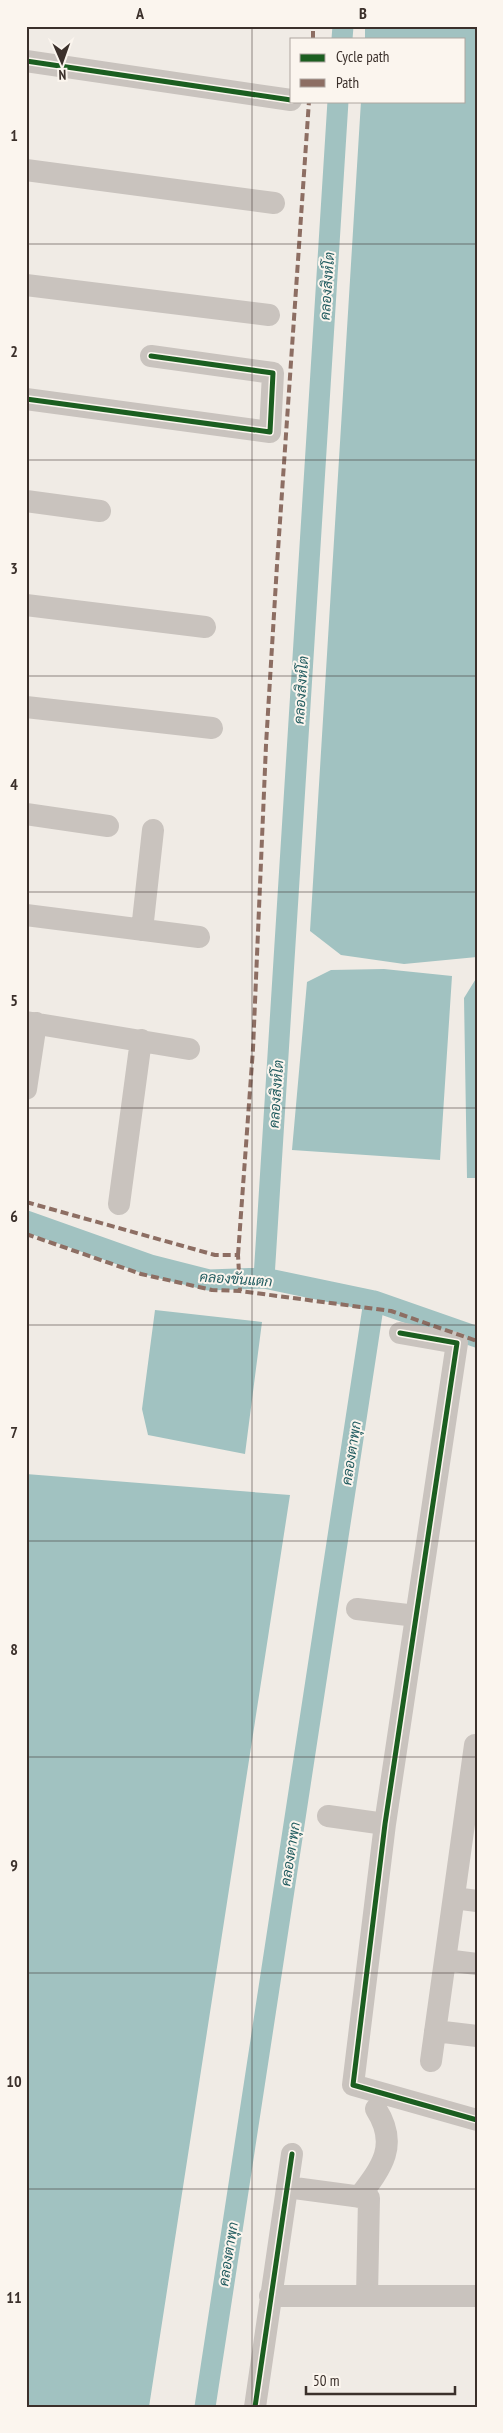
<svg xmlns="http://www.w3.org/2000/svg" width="503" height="2433" font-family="'PT Sans Narrow',Sarabun,sans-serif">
<rect width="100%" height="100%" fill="#f0ebe5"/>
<path fill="#a1c2c1" d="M 365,26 L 477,26 L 477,957 L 404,964 L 341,955 L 310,931 L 361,101 L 464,101 L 464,39 L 365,39 Z
M 384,969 L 452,976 L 440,1160 L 292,1150 L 307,982 L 331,970 Z
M 477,977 L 477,1178 L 467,1178 L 464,998 Z
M 155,1310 L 262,1322 L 245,1454 L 148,1435 L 142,1409 Z
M 26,1474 L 290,1495 L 149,2407 L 26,2407 Z"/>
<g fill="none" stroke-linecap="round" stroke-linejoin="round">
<path stroke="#a1c2c1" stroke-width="21" d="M 342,39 L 343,26
M 26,1221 L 150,1265 L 209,1280 L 264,1278 L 374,1301 L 477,1337
M 264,1278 L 338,101
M 205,2407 L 374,1301"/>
<path stroke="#c9c3be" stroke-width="22" d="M 26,61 L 291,100
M 26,170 L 274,203
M 26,285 L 269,315
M 26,399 L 270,432 L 273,373 L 151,356
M 26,501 L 100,511
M 26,605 L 205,627
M 26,707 L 212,728
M 26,814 L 108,826
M 26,915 L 199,937
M 142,930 L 153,830
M 26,1022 L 189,1049
M 26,1089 L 36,1023
M 119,1204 L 141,1040
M 400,1333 L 457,1343 L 385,1824 L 353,2085 L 477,2120
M 357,1609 L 416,1616
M 328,1816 L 385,1824
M 454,1898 L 477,1901
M 445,1960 L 477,1964
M 435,2031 L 477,2036
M 431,2061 L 475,1745
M 287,2187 L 369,2198 L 367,2296
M 359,2197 C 382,2167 399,2145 376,2109
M 270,2296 L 477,2296
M 255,2407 L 292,2154"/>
<path stroke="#8d6e63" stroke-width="4" stroke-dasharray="8 4" stroke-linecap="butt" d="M 313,39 L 313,26
M 26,1202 L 215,1255 L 238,1255 L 240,1291
M 26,1234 L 141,1274 L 212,1290 L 240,1291 L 391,1311 L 477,1341
M 238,1255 L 253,1049 L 266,745 L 277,565 L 309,101"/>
<defs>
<path id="cycleway" d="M 26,61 L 291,100
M 26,399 L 270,432 L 273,373 L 151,356
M 400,1333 L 457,1343 L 385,1824 L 353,2085 L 477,2120
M 255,2407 L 292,2154"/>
</defs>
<use href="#cycleway" stroke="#fbf5ee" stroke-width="8"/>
<use href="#cycleway" stroke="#1b5e20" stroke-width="5"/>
</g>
<path fill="none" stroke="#3b302b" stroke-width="1" stroke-opacity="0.55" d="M 252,26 L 252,2407M 26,244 L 477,244M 26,460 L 477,460M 26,676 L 477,676M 26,892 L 477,892M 26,1108 L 477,1108M 26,1325 L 477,1325M 26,1541 L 477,1541M 26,1757 L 477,1757M 26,1973 L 477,1973M 26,2189 L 477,2189"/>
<g text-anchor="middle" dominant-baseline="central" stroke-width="4" stroke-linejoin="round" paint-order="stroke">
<g font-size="14" font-style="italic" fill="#1f5a5e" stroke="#fbf5ee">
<text transform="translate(327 286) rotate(-86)">คลองสิงห์โต</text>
<text transform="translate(301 690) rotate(-86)">คลองสิงห์โต</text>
<text transform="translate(276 1094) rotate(-86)">คลองสิงห์โต</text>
<text transform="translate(236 1279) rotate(4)">คลองขันแตก</text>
<text transform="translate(351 1453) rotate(-81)">คลองตาพุก</text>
<text transform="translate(290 1854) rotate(-81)">คลองตาพุก</text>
<text transform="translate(228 2254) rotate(-81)">คลองตาพุก</text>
</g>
</g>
<rect width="503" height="2433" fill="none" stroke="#fbf5ee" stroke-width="55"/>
<rect x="290" y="38" width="175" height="65" fill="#fbf5ee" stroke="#aea6a0"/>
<rect x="300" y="54" width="25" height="8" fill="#1b5e20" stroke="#aea6a0"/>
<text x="336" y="62" font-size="15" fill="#3b302b">Cycle path</text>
<rect x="300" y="79" width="25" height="8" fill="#8d6e63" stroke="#aea6a0"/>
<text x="336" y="88" font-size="15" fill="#3b302b">Path</text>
<g transform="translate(62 62) rotate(178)" stroke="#fbf5ee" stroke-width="4" paint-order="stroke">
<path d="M0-4L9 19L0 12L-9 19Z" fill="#3b302b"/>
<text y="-8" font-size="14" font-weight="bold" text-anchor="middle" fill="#3b302b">N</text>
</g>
<path d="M306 2386v8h149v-8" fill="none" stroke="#3b302b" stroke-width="2.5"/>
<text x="313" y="2386" font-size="15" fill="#3b302b" stroke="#fbf5ee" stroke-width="4" paint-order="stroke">50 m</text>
<rect x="28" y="28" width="448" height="2378" fill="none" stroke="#3b302b" stroke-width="2"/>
<g font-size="16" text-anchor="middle" font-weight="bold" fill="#3b302b">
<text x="140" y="19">A</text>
<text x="363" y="19">B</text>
<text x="14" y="141">1</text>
<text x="14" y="357">2</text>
<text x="14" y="574">3</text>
<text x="14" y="790">4</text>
<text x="14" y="1006">5</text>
<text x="14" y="1222">6</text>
<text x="14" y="1438">7</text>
<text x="14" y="1655">8</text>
<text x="14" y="1871">9</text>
<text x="14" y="2087">10</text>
<text x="14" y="2303">11</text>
</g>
</svg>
